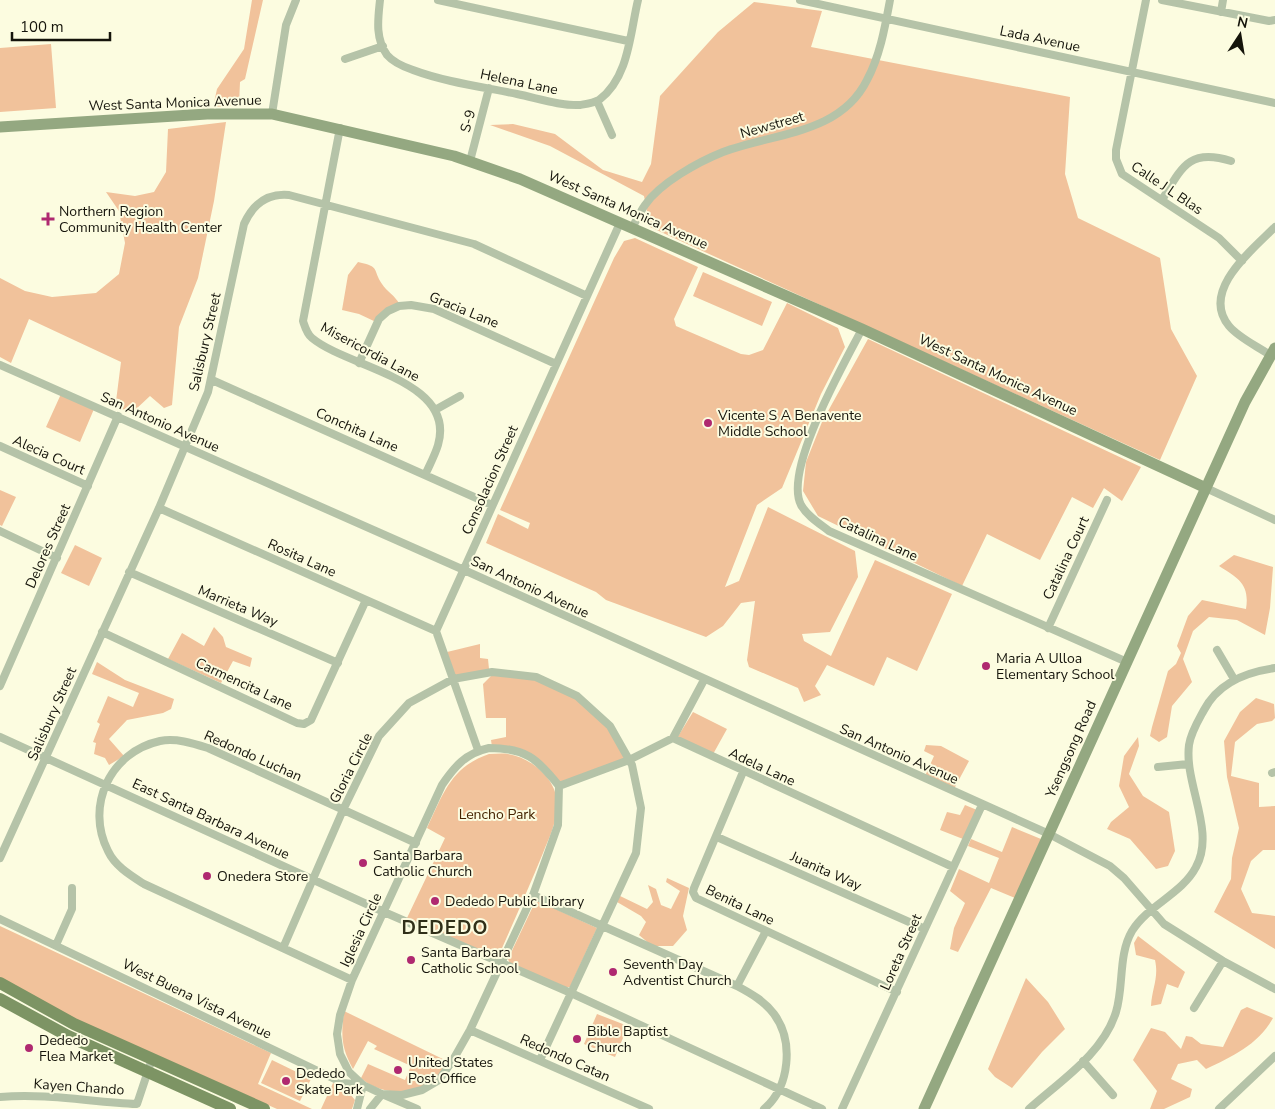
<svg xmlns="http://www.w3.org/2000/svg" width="1275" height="1109" font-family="'Nunito Sans',sans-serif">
<rect width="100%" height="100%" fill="#fcfce0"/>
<path fill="#f1c29b" d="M 252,0 L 263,0 L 245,79 L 240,82 L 239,105 L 213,107 L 217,89 L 244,49 Z
M 754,2 L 822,11 L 811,47 L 1070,97 L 1065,174 L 1078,218 L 1160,258 L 1171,329 L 1197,376 L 1160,460 L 650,227 L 644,196 L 550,146 L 490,125 L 513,124 L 555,134 L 603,170 L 642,182 L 651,164 L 660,96 L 718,32 Z
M 51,44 L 56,108 L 0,112 L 0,48 Z
M 226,122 L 214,201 L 198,278 L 179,327 L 172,405 L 164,408 L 150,396 L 135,410 L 115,409 L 121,362 L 29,319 L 11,363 L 0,357 L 0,278 L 25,291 L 52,297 L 96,293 L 119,274 L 125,243 L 119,211 L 106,192 L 135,196 L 154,192 L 166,172 L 168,129 Z
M 635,238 L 698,267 L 674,319 L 676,326 L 741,354 L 749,355 L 763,350 L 787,303 L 838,328 L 845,347 L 821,394 L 782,488 L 757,505 L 725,587 L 739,581 L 768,507 L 855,551 L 858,577 L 830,632 L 802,634 L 804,641 L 831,656 L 875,560 L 952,594 L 917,671 L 887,657 L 874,686 L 827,665 L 815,686 L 821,695 L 804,702 L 798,688 L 749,667 L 747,660 L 755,601 L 741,603 L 723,626 L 706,637 L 606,600 L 596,592 L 486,543 L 498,514 L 528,529 L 530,523 L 500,510 L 614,258 L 624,241 Z
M 358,262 C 381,267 372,269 382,284 C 387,292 395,295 400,305 L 376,322 L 359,314 L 342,310 L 348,275 Z
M 703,272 L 772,302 L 762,326 L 693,296 Z
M 868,339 L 1141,467 L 1122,501 L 1104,488 L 1093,508 L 1072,497 L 1040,560 L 987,534 L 962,586 L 818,516 L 803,491 L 806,462 L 822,422 Z
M 61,394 L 94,409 L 80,442 L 46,427 Z
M 0,490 L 16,497 L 2,526 L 0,525 Z
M 75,545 L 102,558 L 89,586 L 61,573 Z
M 1234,555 L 1273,567 L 1270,608 L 1265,635 L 1237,620 L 1209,617 L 1193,631 L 1183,659 L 1192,682 L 1172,706 L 1167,737 L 1159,742 L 1150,736 L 1152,727 L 1168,671 L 1176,664 L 1181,653 L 1177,646 L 1188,616 L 1202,600 L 1246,609 C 1250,584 1238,578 1219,566 Z
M 214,627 L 223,637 L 226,647 L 252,658 L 250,667 L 233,661 L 221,683 L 168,659 L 182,633 L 204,646 Z
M 480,644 L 480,658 L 488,659 L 489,669 L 455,676 L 447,652 Z
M 97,662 L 125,680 L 174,699 L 171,709 L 163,713 L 127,720 L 109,739 L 124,756 L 109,765 L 105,758 L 94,754 L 96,743 L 93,742 L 100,724 L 97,722 L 108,696 L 133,707 L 139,693 L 92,674 Z
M 492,675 L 536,679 L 576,697 L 609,727 L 626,760 L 560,784 L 529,753 L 492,747 L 491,740 L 506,737 L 506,718 L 486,718 L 483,684 Z
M 1256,698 L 1274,704 L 1275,718 L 1272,721 L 1257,724 L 1235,742 L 1231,776 L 1259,783 L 1259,807 L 1275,806 L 1275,850 L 1263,850 L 1251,861 L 1241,889 L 1252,913 L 1275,916 L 1275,949 L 1214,912 L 1231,879 L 1232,858 L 1239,828 L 1227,777 L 1224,741 L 1240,712 Z
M 693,712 L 727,729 L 712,756 L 677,738 Z
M 1138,737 L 1139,746 L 1129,774 L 1143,796 L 1169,812 L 1175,851 L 1168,866 L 1156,869 L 1130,839 L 1107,829 L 1111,822 L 1129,807 L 1119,786 L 1124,756 Z
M 926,745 L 941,746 L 969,761 L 954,789 L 925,776 L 934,756 L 924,751 Z
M 489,754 C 495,754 502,753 508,754 C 532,758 558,780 557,805 C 557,822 549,838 543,853 C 529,887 514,921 499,955 L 494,957 L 407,918 L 445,838 L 427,828 C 443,794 451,767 489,754 Z
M 965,805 L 977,810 L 963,839 L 940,830 L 947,812 L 960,815 Z
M 1012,827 L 1041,839 L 1015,898 L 991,888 L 958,952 L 950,949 L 954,928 L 965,903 L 950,891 L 959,869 L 989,883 L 999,858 L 968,846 L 971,839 L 1002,852 Z
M 667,878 L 689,888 L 683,916 L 687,930 L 673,946 L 652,946 L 639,935 L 646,922 L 641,916 L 617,902 L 618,895 L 647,909 L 653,902 L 648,885 L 656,889 L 661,905 L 671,909 L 680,891 L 666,882 Z
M 536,900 L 597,928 L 570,987 L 562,987 L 510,964 L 508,959 Z
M 0,926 L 271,1053 L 258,1084 L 312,1109 L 277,1109 L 62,1013 L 0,979 Z
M 1138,936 L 1185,972 L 1178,988 L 1167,984 L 1161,1004 L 1151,1006 C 1152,988 1159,978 1155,960 L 1136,955 L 1134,943 Z
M 1026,978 L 1048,1002 L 1065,1029 L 1042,1052 L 1012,1088 L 995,1077 L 988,1069 Z
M 1247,1007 L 1273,1018 C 1259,1044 1232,1057 1206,1069 L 1197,1060 L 1178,1064 L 1171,1079 L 1192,1089 L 1190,1097 L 1164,1109 L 1150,1109 L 1157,1091 L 1133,1060 L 1151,1028 L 1165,1032 L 1181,1049 L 1186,1036 L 1192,1037 L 1201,1044 L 1223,1047 L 1241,1010 Z
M 344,1011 L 449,1062 C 442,1072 433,1084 421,1089 C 403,1095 375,1092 361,1078 L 368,1064 L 405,1080 L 411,1066 L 374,1049 L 377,1046 L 368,1041 L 353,1069 C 341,1047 341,1036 344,1011 Z
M 597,1014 L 628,1026 L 615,1057 L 584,1044 Z
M 272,1060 L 311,1079 L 300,1101 L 261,1083 Z
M 333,1083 L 344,1087 L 355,1100 L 352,1109 L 321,1109 Z"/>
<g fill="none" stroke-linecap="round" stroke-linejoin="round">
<path stroke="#b5c3a8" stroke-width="8" d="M 380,0 C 378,19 375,38 387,55 C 393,62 404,67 413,70 C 445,82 483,87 517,94 C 537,98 560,106 580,105 C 586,104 594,103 599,100 C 629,78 630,33 638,0
M 438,0 L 628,41
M 800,0 L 1275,103
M 1146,0 L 1116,150 L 1116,159 L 1122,174 L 1219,238 L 1242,261
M 1162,0 L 1269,21 L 1275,20
M 1221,12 L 1223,0
M 345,59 L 383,46
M 597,101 L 612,135
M 272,114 L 286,25 L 296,0
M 340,128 L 303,321 C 305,327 307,334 312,338 C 348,368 457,380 438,445 C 435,455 430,464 426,473
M 470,161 L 489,88
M 1162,200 C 1182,167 1189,148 1231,161
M 632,228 C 636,221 640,212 645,205 C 660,183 698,162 723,152 C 772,133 840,135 867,80 C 880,56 885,27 890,0
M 862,329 C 844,364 783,470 801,505 C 807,516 820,524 829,531 L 1127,662
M 1270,355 C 1257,346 1239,338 1229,326 C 1200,291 1252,250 1275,227
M 359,363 L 379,319 L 388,311 L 399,306 L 411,305 L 434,309 L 556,364
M 0,365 L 464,570 L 1049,834 L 1110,866 L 1124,878 L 1164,924 L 1223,961 L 1275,989
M 212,380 L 492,505
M 435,410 L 460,396
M 0,446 L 88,486
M 1206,488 L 1275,520
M 159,508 L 436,631
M 0,531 L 57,558
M 129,572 L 338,663
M 1048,628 L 1107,500
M 102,632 L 297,723 L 304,724 L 311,720 L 366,600
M 1217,650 L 1234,679
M 0,686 L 118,416
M 0,737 L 384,912 L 571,993 L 822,1109
M 673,738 L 704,680
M 489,748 C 525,748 537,758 559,786 L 558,825 L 533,895 L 470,1030 L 453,1060 L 439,1080 L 422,1090 L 402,1095 L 382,1094 L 363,1085 L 349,1072 L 340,1054 L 337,1034 L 340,1015 L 352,980 L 442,785 C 454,767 466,753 489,748 Z
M 478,750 L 436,631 L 620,223
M 1158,767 L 1188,764
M 743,772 L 694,888 L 693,892 L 696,898 L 897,992
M 1272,773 L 1275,772
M 559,786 L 629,760 L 673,738 L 953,867
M 717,837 L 925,929
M 0,858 L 159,508 L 208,392 L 244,224 C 253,204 267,193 289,195 L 474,244 L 587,296
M 533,895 L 737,986 C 752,994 764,1001 774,1014 C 794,1041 790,1087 764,1109
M 0,919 L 343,1083 L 363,1085 L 357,1109
M 56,945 L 72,909 L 72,888
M 283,948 L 343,810 L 379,736 L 409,703 L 453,679 L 492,672 L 536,677 L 577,696 L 610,726 L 632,765 L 641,808 L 636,853 L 540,1060
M 352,980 L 144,884 C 130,875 115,866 108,851 C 85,806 110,752 160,741 C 176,738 192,743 208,748 L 416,843
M 737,986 L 766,931
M 1194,1008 L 1223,961
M 470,1030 L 649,1109
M 1083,1061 L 1113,1095
M 0,1097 C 46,1093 91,1102 137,1104 L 152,1059
M 370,1109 L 382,1094 L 417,1109
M 842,1109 L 982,805
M 1029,1109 C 1060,1081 1103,1054 1116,1012 C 1124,986 1118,955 1132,931 C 1148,905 1182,894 1196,867 C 1216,831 1184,784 1189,745 C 1191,732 1198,721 1204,710 C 1218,683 1246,672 1275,668
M 1219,1109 L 1275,1056"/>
<path stroke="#94a881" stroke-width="11" d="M 0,127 L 207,114 L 272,114 L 454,156 L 520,179 L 862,329 L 1206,488
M 924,1109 L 1245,402 L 1275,348"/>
<path stroke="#7d9464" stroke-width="12" d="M 0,983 L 74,1024 L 264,1109
M 0,999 L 68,1036 L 230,1109"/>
</g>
<g fill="#af2970" stroke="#fcfce0" stroke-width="2">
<path d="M45.5 211.5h5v5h5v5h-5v5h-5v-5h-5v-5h5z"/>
<circle cx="708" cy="423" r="5"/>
<circle cx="986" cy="666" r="5"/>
<circle cx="363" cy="863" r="5"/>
<circle cx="207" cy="876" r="5"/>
<circle cx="435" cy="901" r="5"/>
<circle cx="411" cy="960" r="5"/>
<circle cx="613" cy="972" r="5"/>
<circle cx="577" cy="1039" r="5"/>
<circle cx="29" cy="1048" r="5"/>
<circle cx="398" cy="1070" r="5"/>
<circle cx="286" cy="1081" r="5"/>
</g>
<g text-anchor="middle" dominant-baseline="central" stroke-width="4" stroke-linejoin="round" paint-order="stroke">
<g font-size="14" fill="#15140b" stroke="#fcfce0">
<text transform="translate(1040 39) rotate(12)">Lada Avenue</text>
<text transform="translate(519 82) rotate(12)">Helena Lane</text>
<text transform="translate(175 103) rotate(-2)">West Santa Monica Avenue</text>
<text transform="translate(468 121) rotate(-75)">S-9</text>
<text transform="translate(772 125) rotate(-16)">Newstreet</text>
<text transform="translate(1167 188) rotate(34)">Calle J L Blas</text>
<text transform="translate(628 210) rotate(24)">West Santa Monica Avenue</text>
<text transform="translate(464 310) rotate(22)">Gracia Lane</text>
<text transform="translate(205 342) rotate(-77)">Salisbury Street</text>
<text transform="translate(370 352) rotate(28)">Misericordia Lane</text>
<text transform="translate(998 375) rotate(25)">West Santa Monica Avenue</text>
<text transform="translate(160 422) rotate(24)">San Antonio Avenue</text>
<text transform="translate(357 430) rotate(24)">Conchita Lane</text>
<text transform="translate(49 455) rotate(24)">Alecia Court</text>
<text transform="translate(490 480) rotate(-66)">Consolacion Street</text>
<text transform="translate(878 539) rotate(25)">Catalina Lane</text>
<text transform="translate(48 546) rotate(-66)">Delores Street</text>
<text transform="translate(302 558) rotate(24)">Rosita Lane</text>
<text transform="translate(1066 558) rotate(-65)">Catalina Court</text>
<text transform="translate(530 587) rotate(25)">San Antonio Avenue</text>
<text transform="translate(238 606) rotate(23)">Marrieta Way</text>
<text transform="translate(244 684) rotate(25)">Carmencita Lane</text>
<text transform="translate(52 714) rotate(-66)">Salisbury Street</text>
<text transform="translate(1071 749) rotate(-66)">Ysengsong Road</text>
<text transform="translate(899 754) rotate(24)">San Antonio Avenue</text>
<text transform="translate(253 756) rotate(24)">Redondo Luchan</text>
<text transform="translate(762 767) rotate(25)">Adela Lane</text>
<text transform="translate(351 768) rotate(-63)">Gloria Circle</text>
<text transform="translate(211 819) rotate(25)">East Santa Barbara Avenue</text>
<text transform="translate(826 871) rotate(24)">Juanita Way</text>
<text transform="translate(740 905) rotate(26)">Benita Lane</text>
<text transform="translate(361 930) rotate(-65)">Iglesia Circle</text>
<text transform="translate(901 952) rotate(-66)">Loreta Street</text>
<text transform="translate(197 999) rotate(26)">West Buena Vista Avenue</text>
<text transform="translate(565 1058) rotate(24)">Redondo Catan</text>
<text transform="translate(79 1087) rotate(4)">Kayen Chando</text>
</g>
<g font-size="14" fill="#15140b" stroke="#fcfce0" text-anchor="start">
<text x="59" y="211">Northern Region<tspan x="59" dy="16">Community Health Center</tspan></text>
<text x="718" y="415">Vicente S A Benavente<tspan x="718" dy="16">Middle School</tspan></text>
<text x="996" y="658">Maria A Ulloa<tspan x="996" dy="16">Elementary School</tspan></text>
<text x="373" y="855">Santa Barbara<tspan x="373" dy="16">Catholic Church</tspan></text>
<text x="217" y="876">Onedera Store</text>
<text x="445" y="901">Dededo Public Library</text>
<text x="421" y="952">Santa Barbara<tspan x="421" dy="16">Catholic School</tspan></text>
<text x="623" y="964">Seventh Day<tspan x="623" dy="16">Adventist Church</tspan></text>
<text x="587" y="1031">Bible Baptist<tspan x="587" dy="16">Church</tspan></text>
<text x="39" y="1040">Dededo<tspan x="39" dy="16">Flea Market</tspan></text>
<text x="408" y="1062">United States<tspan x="408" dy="16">Post Office</tspan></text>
<text x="296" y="1073">Dededo<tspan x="296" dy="16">Skate Park</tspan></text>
</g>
<g font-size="14" fill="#452300" stroke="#fcfce0">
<text x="497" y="814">Lencho Park</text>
</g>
<g font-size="19" font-weight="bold" letter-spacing="1" fill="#302f19" stroke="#fcfce0">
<text x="445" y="928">DEDEDO</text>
</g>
</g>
<g transform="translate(1240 35) rotate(12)" stroke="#fcfce0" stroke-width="4" paint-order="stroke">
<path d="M0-4L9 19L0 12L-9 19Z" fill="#15140b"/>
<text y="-8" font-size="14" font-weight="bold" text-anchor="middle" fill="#15140b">N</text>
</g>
<path d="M12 32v8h98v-8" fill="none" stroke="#15140b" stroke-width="2.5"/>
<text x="20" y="32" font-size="15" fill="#15140b" stroke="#fcfce0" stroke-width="4" paint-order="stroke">100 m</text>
</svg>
